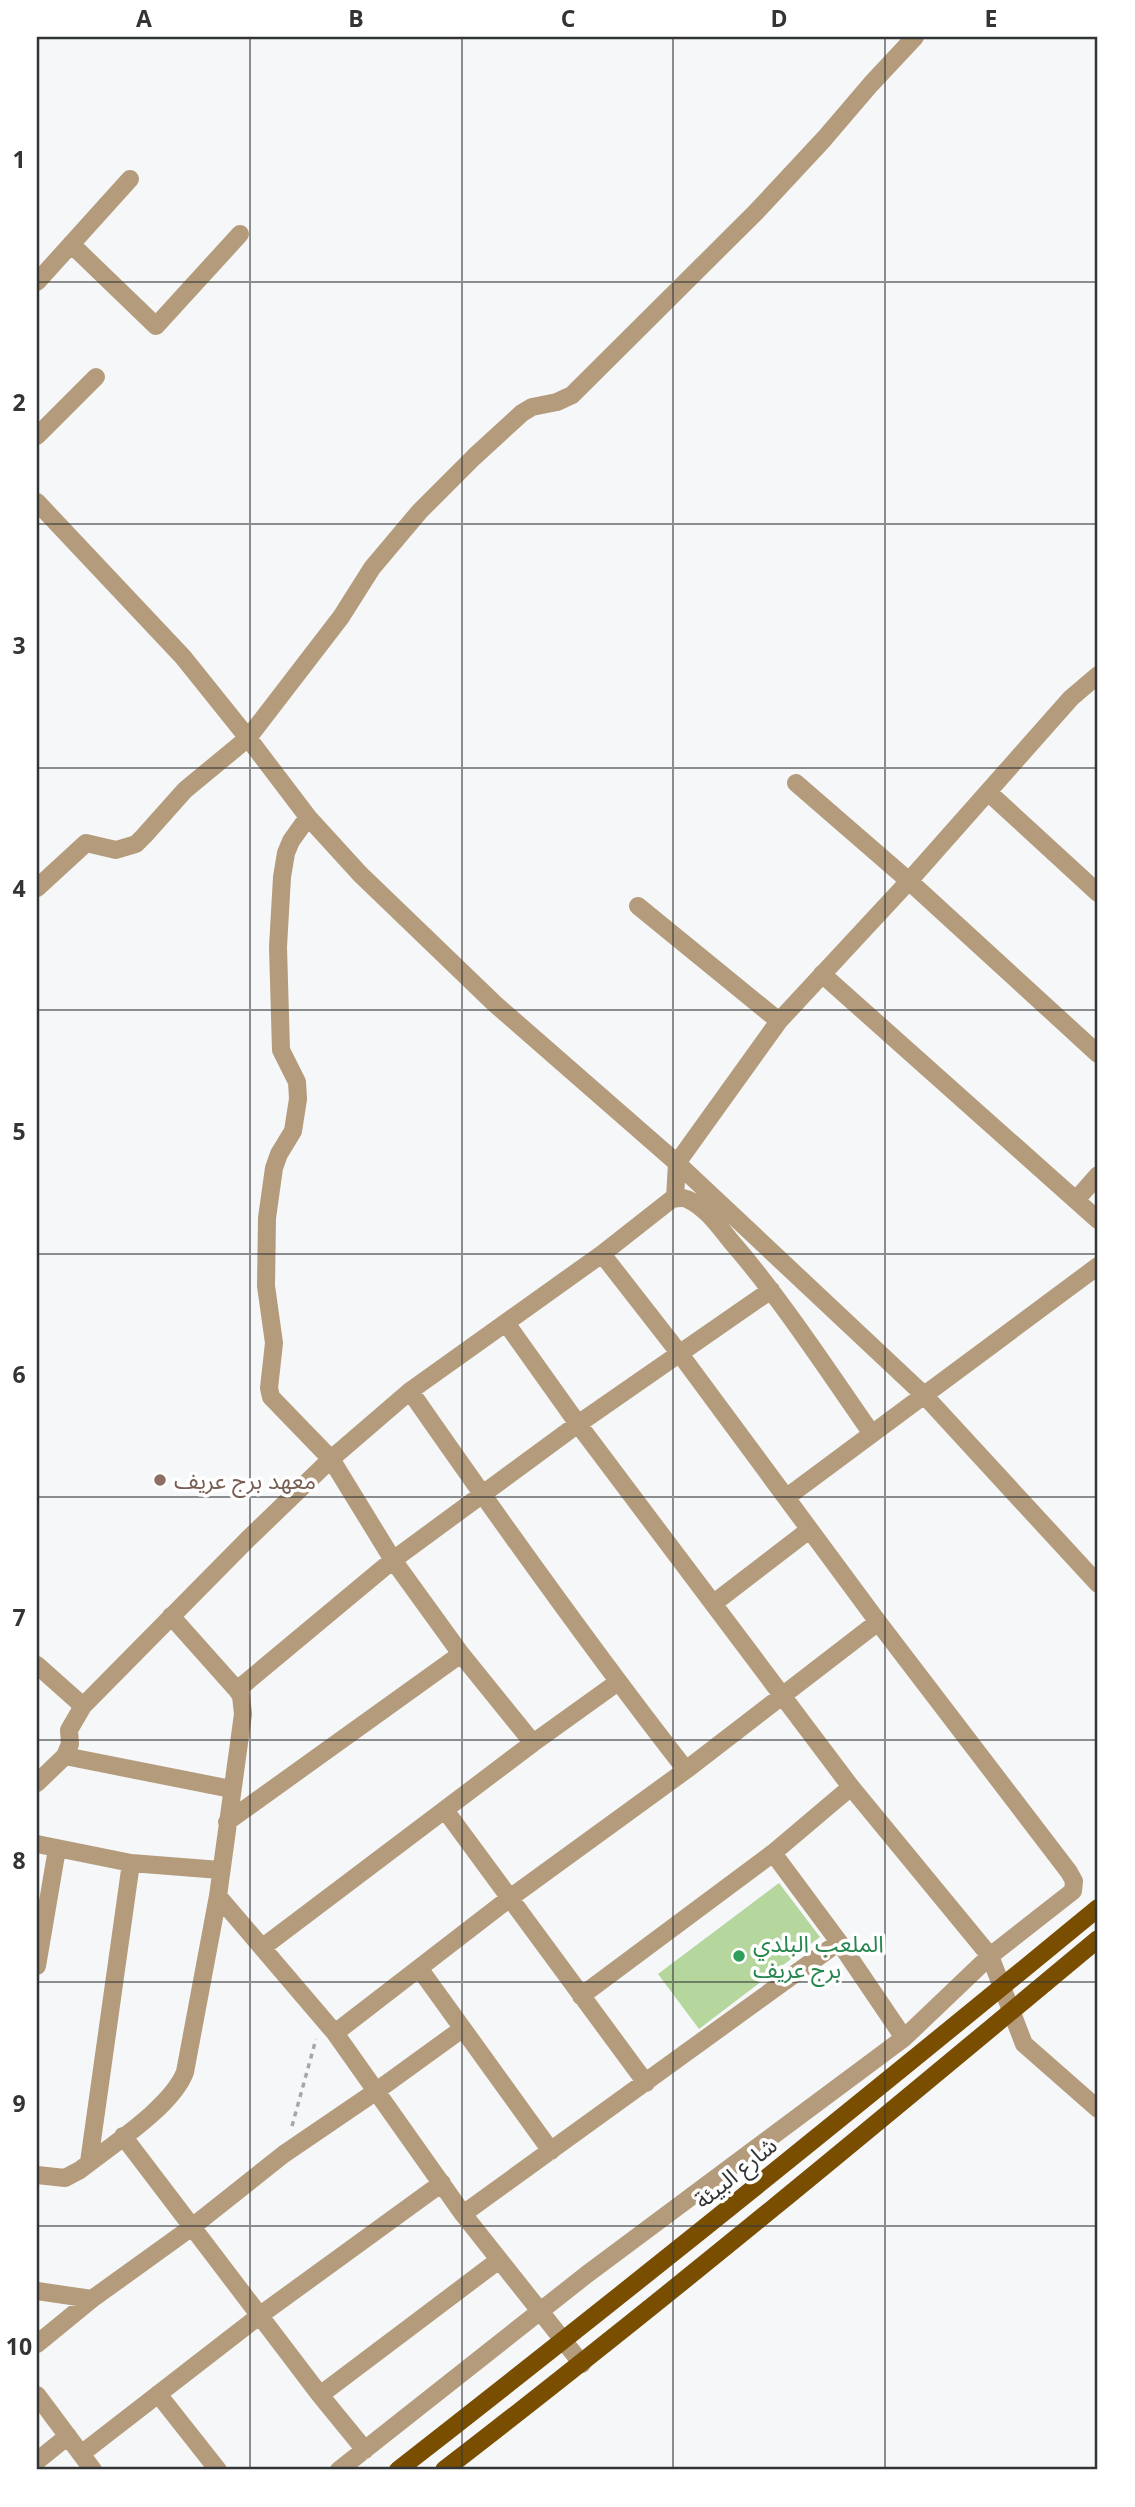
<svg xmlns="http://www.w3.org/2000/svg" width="1135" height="2507" font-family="'Open Sans','Noto Sans Arabic',sans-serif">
<rect width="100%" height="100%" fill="#f5f7f8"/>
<path fill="#b5d79e" d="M 779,1883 L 820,1937 L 699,2029 L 658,1974 Z"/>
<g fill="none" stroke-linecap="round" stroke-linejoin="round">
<path stroke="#a6a7a8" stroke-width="3.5" stroke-dasharray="5 5" stroke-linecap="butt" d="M 292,2126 L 316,2039"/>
<path stroke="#b49b7c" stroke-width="18" d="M 71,244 L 156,326 L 240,234
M 37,282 L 130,179
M 37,436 L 96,377
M 37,502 L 183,657 L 248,738 L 308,817 L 360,874 L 495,1004 L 677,1163 L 924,1395 L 1098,1584
M 796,783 L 909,881 L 1098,1054
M 988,792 L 1098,893
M 308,817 L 291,841 L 286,853 L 282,877 L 278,947 L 281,1050 L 297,1082 L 298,1099 L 293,1131 L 279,1154 L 274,1168 L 267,1218 L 266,1286 L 274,1343 L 269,1388 L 271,1397 L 331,1459 L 393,1560 L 461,1654 L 533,1743
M 37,888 L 86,843 L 116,850 L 136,844 L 144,836 L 185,790 L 248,738 L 341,617 L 372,568 L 420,511 L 474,457 L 522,413 L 532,407 L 557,402 L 572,395 L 756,212 L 824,139 L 871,84 L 915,37
M 638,906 L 779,1021
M 822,974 L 1098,1220
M 675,1198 L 677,1163 L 779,1021 L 909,881 L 1071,698 L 1098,675
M 1076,1200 L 1098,1175
M 506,1323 L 578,1424 L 851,1787 L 990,1956 L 1024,2044 L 1098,2109
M 410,1391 C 499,1519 590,1647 686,1770
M 787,1497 L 1098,1266
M 714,1603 L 809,1530
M 37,1665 L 83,1706
M 237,1690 L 393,1560 L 578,1424 L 771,1290
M 37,1783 L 65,1756
M 231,1789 L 65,1756 L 70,1744 L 69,1730 L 83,1706 L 247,1540 L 331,1459 L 410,1391 L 602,1254 L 672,1199 C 678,1198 682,1197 687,1199 C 705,1207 718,1225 730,1240 C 782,1300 826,1368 872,1434
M 445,1810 L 646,2083
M 227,1822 L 461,1654
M 37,1844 L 131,1863 L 220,1870
M 773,1853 L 839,1942 L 904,2038
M 218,1896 L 335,2033 L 463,2214 L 582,2364
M 263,1947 L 533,1743 L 618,1682
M 37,1966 L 57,1849
M 419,1968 L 551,2151
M 581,1996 L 773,1853 L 851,1787
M 335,2033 L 510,1898 L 686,1770 L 878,1622
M 123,2136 L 320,2395 L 365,2450
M 89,2162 L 131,1863
M 37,2175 L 65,2178 L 80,2170 C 110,2146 172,2107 185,2072 L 218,1896 L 243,1714 L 241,1696 L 237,1690 L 171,1616
M 463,2214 L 839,1942
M 37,2291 L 92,2299
M 37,2344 L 92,2299 L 192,2227 L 284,2154 L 375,2092 L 462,2029
M 158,2394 L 218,2470
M 37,2395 L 93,2470
M 320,2395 L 499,2260
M 81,2454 L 259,2316 L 442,2183
M 37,2461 L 68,2436
M 339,2470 L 586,2275 L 904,2038 L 990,1956 L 1073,1891 L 1074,1881 L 1069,1872 L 878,1622 L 680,1354 L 602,1254"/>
<path stroke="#7a4e00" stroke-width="18" d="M 398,2470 C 634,2286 867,2098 1098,1908
M 444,2470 C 666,2299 882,2119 1098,1939"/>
</g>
<path fill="none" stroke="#333435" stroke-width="2" stroke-opacity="0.55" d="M 250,37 L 250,2470M 462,37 L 462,2470M 673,37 L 673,2470M 885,37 L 885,2470M 37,282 L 1098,282M 37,524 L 1098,524M 37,768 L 1098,768M 37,1010 L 1098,1010M 37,1254 L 1098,1254M 37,1497 L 1098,1497M 37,1740 L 1098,1740M 37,1982 L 1098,1982M 37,2226 L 1098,2226"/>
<circle fill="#8d6e63" stroke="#fff" stroke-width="2.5" cx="160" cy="1480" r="7"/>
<circle fill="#2e9e5b" stroke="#fff" stroke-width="2.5" cx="739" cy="1956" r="7"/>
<g text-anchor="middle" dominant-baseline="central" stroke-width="7" stroke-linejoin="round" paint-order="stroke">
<g font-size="23" fill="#785e54" stroke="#fff" text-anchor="start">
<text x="174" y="1480">معهد برج عريف</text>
</g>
<g font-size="23" fill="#27864d" stroke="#fff" text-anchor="start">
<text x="753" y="1943">الملعب البلدي<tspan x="753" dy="26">برج عريف</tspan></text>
</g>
<g font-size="23" fill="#333435" stroke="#fff">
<text transform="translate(735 2172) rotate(-39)">شارع البيئة</text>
</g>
</g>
<rect width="1135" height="2507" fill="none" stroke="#ffffff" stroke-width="77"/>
<rect x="38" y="38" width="1058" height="2430" fill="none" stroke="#333435" stroke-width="2.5"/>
<g font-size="23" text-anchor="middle" font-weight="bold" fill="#333435">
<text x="144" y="27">A</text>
<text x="356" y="27">B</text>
<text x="568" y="27">C</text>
<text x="779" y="27">D</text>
<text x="991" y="27">E</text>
<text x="19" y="168">1</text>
<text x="19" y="411">2</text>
<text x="19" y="654">3</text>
<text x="19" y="897">4</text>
<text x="19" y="1140">5</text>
<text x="19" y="1383">6</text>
<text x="19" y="1626">7</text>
<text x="19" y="1869">8</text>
<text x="19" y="2112">9</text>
<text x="19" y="2355">10</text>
</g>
</svg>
